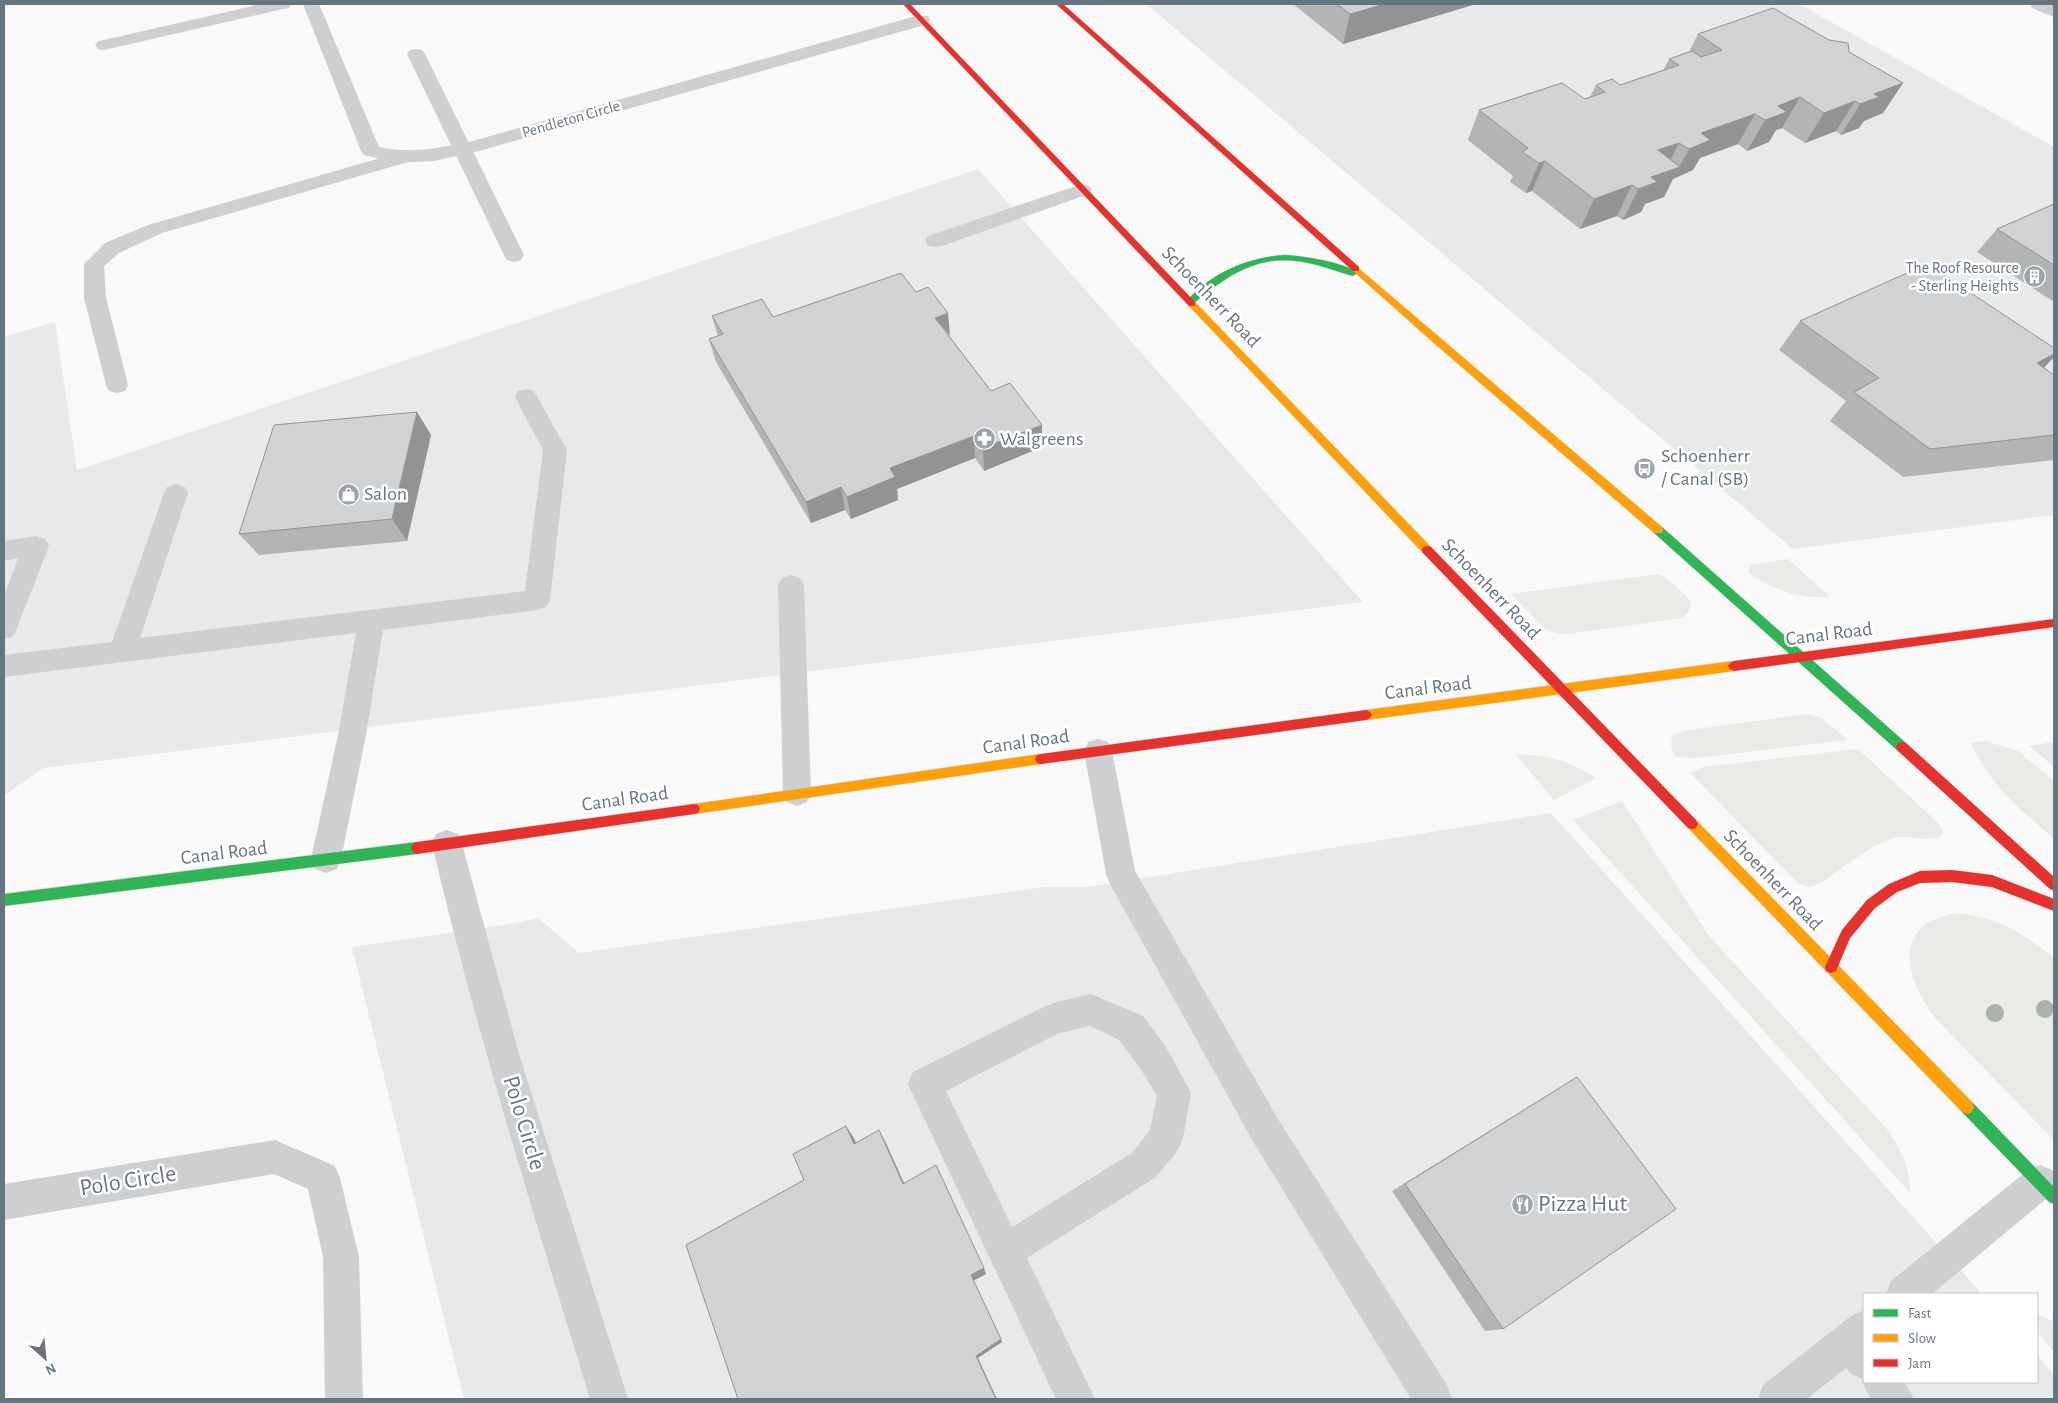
<svg xmlns="http://www.w3.org/2000/svg" width="2058" height="1403" font-family="'Alegreya Sans',sans-serif">
<rect width="100%" height="100%" fill="#f9f9f9"/>
<path fill="#e8e9e9" d="M 1146,4 L 1799,4 L 2054,147 L 2054,515 L 1793,549 Z
M 978,169 L 1363,602 L 43,768 L 4,796 L 4,337 L 55,322 L 77,470 Z
M 2054,742 L 2054,767 L 2029,746 Z
M 1551,813 L 1982,1294 L 1864,1294 L 1864,1382 L 2037,1382 L 2037,1355 L 2054,1375 L 2054,1399 L 464,1399 L 352,947 L 516,923 L 538,918 L 579,953 L 1045,887 L 1087,887 Z"/>
<path fill="#e8ebe6" d="M 1788,559 L 1830,597 C 1800,599 1774,590 1749,573 L 1750,565 Z
M 1659,574 C 1672,583 1683,590 1691,603 L 1689,611 L 1682,618 L 1567,634 L 1555,633 L 1545,629 L 1511,594 Z
M 1807,714 L 1820,717 L 1848,740 L 1697,758 L 1675,757 L 1671,746 L 1672,736 L 1683,731 Z
M 1986,741 L 2018,751 L 2054,781 L 2054,839 C 2019,808 1991,787 1971,743 Z
M 1858,749 L 1937,822 L 1943,829 L 1943,835 C 1928,844 1910,834 1894,838 C 1871,844 1839,871 1819,884 L 1809,887 L 1799,884 L 1690,773 L 1703,767 Z
M 1515,754 C 1548,755 1568,760 1596,778 L 1554,800 Z
M 1622,801 L 1709,936 L 1886,1128 C 1903,1153 1908,1163 1911,1194 L 1573,820 Z
M 1954,913 C 1998,917 2020,931 2054,958 L 2054,1140 L 1934,1017 C 1918,993 1899,961 1917,933 C 1924,921 1942,917 1954,913 Z
M 2037,1314 L 2054,1322 L 2054,1352 L 2037,1332 Z"/>
<g fill="none" stroke-linecap="round" stroke-linejoin="round">
<defs>
<path id="fast" d="M 1285,255 C 1303,256 1345,262 1357,273 L 1353,276 C 1338,272 1324,266 1308,263 C 1260,252 1228,275 1193,304 L 1187,304 L 1186,302 C 1210,273 1249,257 1285,255 Z
M 1658,526 L 1662,527 L 1906,743 L 1908,747 L 1906,751 L 1902,752 L 1898,751 L 1654,533 L 1653,530 Z
M 417,842 L 421,844 L 423,848 L 421,852 L 417,854 L 4,906 L 4,894 Z
M 1967,1100 L 1972,1102 L 2054,1187 L 2054,1204 L 2049,1202 L 1962,1112 L 1960,1107 L 1962,1102 Z"/>
<path id="slow" d="M 1356,266 L 1662,527 L 1663,530 L 1662,533 L 1654,533 L 1435,344 L 1353,271 L 1352,269 Z
M 1192,301 L 1195,302 L 1431,547 L 1432,550 L 1431,553 L 1423,553 L 1189,306 L 1189,302 Z
M 1734,661 L 1738,663 L 1740,666 L 1738,669 L 1734,671 L 1366,720 L 1362,718 L 1360,715 L 1362,712 L 1366,710 Z
M 1041,754 L 1045,755 L 1047,759 L 1045,763 L 1041,764 L 694,814 L 690,813 L 688,809 L 690,805 L 694,804 Z
M 1692,819 L 1696,820 L 1972,1102 L 1974,1107 L 1972,1112 L 1967,1114 L 1962,1112 L 1688,828 L 1686,824 L 1688,820 Z"/>
<path id="jam" d="M 903,4 L 910,4 L 1195,302 L 1195,306 L 1189,306 Z
M 1056,4 L 1063,4 L 1359,267 L 1359,271 L 1353,271 Z
M 1427,546 L 1431,547 L 1696,820 L 1698,824 L 1696,828 L 1692,829 L 1688,828 L 1423,553 L 1422,550 L 1423,547 Z
M 2054,619 L 2054,627 L 1734,671 L 1730,669 L 1728,666 L 1730,663 L 1734,661 Z
M 1366,710 L 1370,712 L 1372,715 L 1370,718 L 1366,720 L 1041,764 L 1037,763 L 1035,759 L 1037,755 L 1041,754 Z
M 1902,742 L 1906,743 L 2054,877 L 2054,891 L 2050,889 L 1898,751 L 1896,747 L 1898,743 Z
M 694,804 L 698,805 L 700,809 L 698,813 L 694,814 L 417,854 L 413,852 L 411,848 L 413,844 L 417,842 Z
M 1952,870 L 1992,875 L 2054,899 L 2054,911 L 1992,887 L 1952,882 L 1920,883 L 1897,892 L 1875,908 L 1850,938 L 1836,971 L 1831,973 L 1826,971 L 1825,967 L 1842,930 L 1867,900 L 1889,884 L 1920,871 Z"/>
</defs>
<use href="#fast" stroke="#d5d6d7" stroke-width="1"/>
<use href="#slow" stroke="#d5d6d7" stroke-width="1"/>
<use href="#jam" stroke="#d5d6d7" stroke-width="1"/>
<path fill="#cecfd0" fill-rule="evenodd" d="M 262,4 L 291,4 L 289,8 L 283,9 L 104,50 L 98,49 L 95,45 L 98,41 L 104,40 Z
M 416,49 L 422,50 L 425,54 L 524,255 L 521,260 L 514,262 L 507,260 L 504,255 L 407,54 L 410,50 Z
M 408,150 L 415,152 L 418,156 L 415,160 L 162,233 L 119,253 L 104,266 L 106,298 L 128,385 L 125,391 L 117,393 L 109,391 L 106,385 L 84,298 L 84,264 L 105,243 L 148,225 Z
M 1082,184 L 1089,186 L 1092,190 L 1089,194 L 942,246 L 935,247 L 928,246 L 925,241 L 928,236 Z
M 526,389 L 534,391 L 567,450 L 550,600 L 546,607 L 537,610 L 383,630 L 366,735 L 341,859 L 337,869 L 326,873 L 315,869 L 311,859 L 338,735 L 356,633 L 4,677 L 4,655 L 112,642 L 164,493 L 167,487 L 176,484 L 185,487 L 188,493 L 140,638 L 525,591 L 543,450 L 515,397 L 518,391 Z
M 36,536 L 45,539 L 49,546 L 17,628 L 13,636 L 4,639 L 4,596 L 18,558 L 4,561 L 4,541 Z
M 791,575 L 800,578 L 804,585 L 811,793 L 807,802 L 797,806 L 787,802 L 783,793 L 778,585 L 782,578 Z
M 1098,739 L 1108,742 L 1112,751 L 1135,871 L 1278,1119 L 1447,1385 L 1452,1399 L 1411,1399 L 1254,1143 L 1110,884 L 1106,874 L 1084,751 L 1088,742 Z
M 1091,994 L 1143,1016 L 1166,1047 L 1191,1093 L 1183,1138 L 1178,1150 L 1156,1177 L 1027,1258 L 1095,1399 L 1056,1399 L 908,1084 L 913,1072 L 1042,1008 L 1053,1003 ZM 1090,1026 L 1119,1040 L 1142,1071 L 1157,1096 L 1150,1130 L 1132,1153 L 1012,1227 L 946,1091 L 1057,1034 Z
M 275,1140 L 335,1166 L 340,1178 L 359,1257 L 363,1399 L 325,1399 L 323,1257 L 308,1189 L 274,1174 L 4,1220 L 4,1184 Z
M 2040,1165 L 2052,1170 L 2054,1174 L 2052,1194 L 1932,1294 L 1886,1294 L 1891,1281 L 2028,1170 Z
M 1864,1310 L 1864,1382 L 1905,1382 L 1914,1399 L 1871,1399 L 1862,1382 L 1863,1379 L 1851,1374 L 1846,1368 L 1807,1399 L 1758,1399 L 1763,1385 L 1851,1316 Z"/>
<path fill="#cecfd0" fill-rule="evenodd" d="M 303,4 L 319,4 L 379,147 C 410,154 439,148 469,142 L 916,16 L 928,16 L 930,20 L 928,24 L 479,151 L 434,161 L 397,163 L 364,155 L 361,151 Z
M 2030,4 L 2051,4 L 2054,6 L 2054,17 L 2032,8 Z
M 447,830 L 458,834 L 462,844 L 519,1054 L 628,1399 L 590,1399 C 534,1215 476,1032 432,844 L 436,834 Z"/>
<use href="#fast" fill="#30b455" fill-rule="evenodd"/>
<use href="#slow" fill="#ff9f0a" fill-rule="evenodd"/>
<use href="#jam" fill="#e5322d" fill-rule="evenodd"/>
</g>
<g fill="#a9b3a7">
<circle cx="2045" cy="1009" r="9"/>
<circle cx="1995" cy="1013" r="9"/>
</g>
<path fill="#b3b5b5" d="M 1293,4 L 1476,4 L 1343,44 Z
M 1698,34 L 1849,52 L 1903,83 L 1883,113 L 1864,121 L 1859,128 L 1841,135 L 1836,131 L 1805,143 L 1782,128 L 1776,130 L 1769,142 L 1747,151 L 1738,144 L 1700,158 L 1693,170 L 1673,179 L 1664,197 L 1645,204 L 1641,212 L 1623,220 L 1617,216 L 1580,229 L 1532,191 L 1526,193 L 1510,182 L 1513,176 L 1468,140 L 1479,110 L 1585,99 L 1590,97 L 1596,85 L 1620,85 L 1663,71 L 1669,59 L 1689,52 Z
M 2054,204 L 2054,302 L 1977,252 L 1997,229 Z
M 712,316 L 773,317 L 950,337 L 991,391 L 1042,447 L 984,471 L 975,458 L 897,489 L 898,500 L 851,519 L 845,510 L 811,523 L 716,362 L 709,339 L 718,336 Z
M 1800,321 L 2054,348 L 2054,357 L 2044,368 L 2054,375 L 2054,460 L 1903,477 L 1830,421 L 1846,401 L 1779,350 Z
M 417,412 L 431,435 L 407,541 L 259,555 L 239,534 Z
M 1577,1077 L 1503,1329 L 1485,1331 L 1392,1191 Z"/>
<path fill="#929394" d="M 1385,4 L 1476,4 L 1343,44 L 1350,14 Z
M 1903,83 L 1883,113 L 1864,121 L 1859,128 L 1841,135 L 1860,104 L 1874,94 Z
M 1800,97 L 1782,128 L 1776,130 L 1769,142 L 1747,151 L 1765,120 L 1778,106 Z
M 1855,101 L 1836,131 L 1805,143 L 1824,113 Z
M 1755,114 L 1738,144 L 1700,158 L 1693,170 L 1673,179 L 1664,197 L 1645,204 L 1641,212 L 1623,220 L 1658,150 L 1679,143 L 1664,173 L 1679,167 L 1689,149 L 1701,133 Z
M 1545,161 L 1532,191 L 1526,193 L 1539,163 Z
M 1632,185 L 1617,216 L 1580,229 L 1594,199 Z
M 948,313 L 950,336 L 935,318 Z
M 2054,354 L 2054,357 L 2031,381 L 2037,363 Z
M 417,412 L 431,435 L 407,541 L 392,519 Z
M 1042,425 L 1042,447 L 984,471 L 983,448 Z
M 974,436 L 975,458 L 897,489 L 898,500 L 851,519 L 847,497 L 890,468 Z
M 841,487 L 845,510 L 811,523 L 806,502 Z
M 846,1126 L 854,1138 L 861,1155 L 854,1144 Z
M 879,1130 L 885,1141 L 909,1194 L 903,1184 Z
M 984,1268 L 986,1274 L 973,1281 L 971,1275 Z
M 1001,1339 L 1002,1342 L 978,1358 L 997,1399 L 996,1399 L 976,1356 Z"/>
<path fill="#d0d2d3" stroke="#929394" d="M 1337,4 L 1385,4 L 1350,14 Z
M 1773,8 L 1829,40 L 1848,43 L 1849,52 L 1903,83 L 1874,94 L 1879,97 L 1860,104 L 1855,101 L 1824,113 L 1800,97 L 1778,106 L 1787,112 L 1765,120 L 1755,114 L 1701,133 L 1710,140 L 1689,149 L 1679,143 L 1658,150 L 1680,167 L 1651,177 L 1657,182 L 1638,189 L 1632,185 L 1594,199 L 1545,161 L 1539,163 L 1522,152 L 1528,148 L 1479,110 L 1562,83 L 1585,99 L 1605,92 L 1596,85 L 1612,79 L 1620,85 L 1679,65 L 1669,59 L 1692,51 L 1701,57 L 1722,50 L 1698,34 Z
M 2054,204 L 2054,265 L 1997,229 Z
M 1927,264 L 2054,348 L 2054,354 L 2037,363 L 2054,375 L 2054,435 L 1930,449 L 1854,392 L 1879,378 L 1800,321 Z
M 901,273 L 916,292 L 928,287 L 948,313 L 935,318 L 991,391 L 1010,383 L 1042,425 L 983,448 L 974,436 L 890,468 L 895,477 L 847,497 L 841,487 L 806,502 L 709,339 L 723,334 L 712,316 L 762,299 L 773,317 Z
M 417,412 L 392,519 L 239,534 L 274,425 Z
M 1577,1077 L 1676,1209 L 1503,1329 L 1405,1184 Z
M 846,1126 L 854,1144 L 879,1130 L 903,1184 L 936,1165 L 984,1268 L 971,1275 L 1001,1339 L 976,1356 L 996,1399 L 738,1399 L 686,1245 L 804,1180 L 793,1154 Z"/>
<defs>
<symbol id="building-disc" viewBox="-11 -11 22 22"><circle r="9.5" fill="#99a4ac" stroke="#fff"/><path d="M-4-6H4V6H1V3H-1V6H-4ZM-2.5-4.3h1.7v1.8h-1.7ZM.8-4.3h1.7v1.8H.8ZM-2.5-1h1.7V.8h-1.7ZM.8-1h1.7V.8H.8Z" fill="#fff"/></symbol>
<symbol id="pharmacy-disc" viewBox="-11 -11 22 22"><circle r="9.5" fill="#99a4ac" stroke="#fff"/><path d="M-2-6h4v4h4v4h-4v4h-4v-4h-4v-4h4Z" fill="#fff"/></symbol>
<symbol id="bus-disc" viewBox="-11 -11 22 22"><circle r="9.5" fill="#99a4ac" stroke="#fff"/><path d="M-5-6H5V4H4V6H2V4H-2V6H-4V4H-5ZM-3.5-4V0h7V-4ZM-3.5 1.2v1.5H-2V1.2ZM2 1.2v1.5H3.5V1.2Z" fill="#fff"/></symbol>
<symbol id="shop-disc" viewBox="-11 -11 22 22"><circle r="9.5" fill="#99a4ac" stroke="#fff"/><path d="M-5-2.5h2.3a2.7 3.5 0 0 1 5.4 0H5L5.5 6h-11ZM-1.5-2.5h3a1.5 2.3 0 0 0-3 0Z" fill="#fff"/></symbol>
<symbol id="restaurant-disc" viewBox="-11 -11 22 22"><circle r="9.5" fill="#99a4ac" stroke="#fff"/><path d="M-5-6h1v4h1v-4h1v4h1v-4h1v5L-1.5 .5V6h-2V.5L-5-1ZM5-6V6H3V1.5H1.5Q1.5-4 5-6Z" fill="#fff"/></symbol>
</defs>
<g fill-rule="evenodd">
<use href="#building-disc" x="2022" y="264" width="25" height="25"/>
<use href="#pharmacy-disc" x="972" y="426" width="25" height="25"/>
<use href="#bus-disc" x="1632" y="456" width="25" height="25"/>
<use href="#shop-disc" x="336" y="482" width="25" height="25"/>
<use href="#restaurant-disc" x="1510" y="1192" width="25" height="25"/>
</g>
<g text-anchor="middle" dominant-baseline="central" stroke-width="5" stroke-linejoin="round" paint-order="stroke">
<g font-size="16" fill="#657683" stroke="#fff">
<text transform="translate(571 119) rotate(-16)">Pendleton Circle</text>
</g>
<g font-size="16" fill="#657683" stroke="#fff" text-anchor="end">
<text x="2019" y="268">The Roof Resource<tspan x="2019" dy="18">- Sterling Heights</tspan></text>
</g>
<g font-size="20" fill="#657683" stroke="#fff">
<text transform="translate(1211 297) rotate(46)">Schoenherr Road</text>
<text transform="translate(1491 589) rotate(46)">Schoenherr Road</text>
<text transform="translate(1829 634) rotate(-7)">Canal Road</text>
<text transform="translate(1428 688) rotate(-7)">Canal Road</text>
<text transform="translate(1026 742) rotate(-8)">Canal Road</text>
<text transform="translate(625 799) rotate(-8)">Canal Road</text>
<text transform="translate(224 853) rotate(-7)">Canal Road</text>
<text transform="translate(1773 880) rotate(46)">Schoenherr Road</text>
</g>
<g font-size="20" fill="#657683" stroke="#fff" text-anchor="start">
<text x="1000" y="439">Walgreens</text>
<text x="1661" y="456">Schoenherr<tspan x="1661" dy="23">/ Canal (SB)</tspan></text>
<text x="364" y="494">Salon</text>
</g>
<g font-size="24" fill="#657683" stroke="#fff">
<text transform="translate(524 1123) rotate(73)">Polo Circle</text>
<text transform="translate(128 1181) rotate(-9)">Polo Circle</text>
</g>
<g font-size="24" fill="#657683" stroke="#fff" text-anchor="start">
<text x="1538" y="1204">Pizza Hut</text>
</g>
</g>
<rect width="2058" height="1403" fill="none" stroke="#657683" stroke-width="10"/>
<rect x="1863" y="1293" width="175" height="90" fill="#ffffff" stroke="#c1c8cd"/>
<rect x="1873" y="1309" width="25" height="8" fill="#30b455" stroke="#c1c8cd"/>
<text x="1908" y="1318" font-size="15" fill="#657683">Fast</text>
<rect x="1873" y="1334" width="25" height="8" fill="#ff9f0a" stroke="#c1c8cd"/>
<text x="1908" y="1343" font-size="15" fill="#657683">Slow</text>
<rect x="1873" y="1359" width="25" height="8" fill="#e5322d" stroke="#c1c8cd"/>
<text x="1908" y="1368" font-size="15" fill="#657683">Jam</text>
<g transform="translate(45 1358) rotate(153)" stroke="#ffffff" stroke-width="4" paint-order="stroke">
<path d="M0-4L9 19L0 12L-9 19Z" fill="#657683"/>
<text y="-8" font-size="14" font-weight="bold" text-anchor="middle" fill="#657683">N</text>
</g>
</svg>
